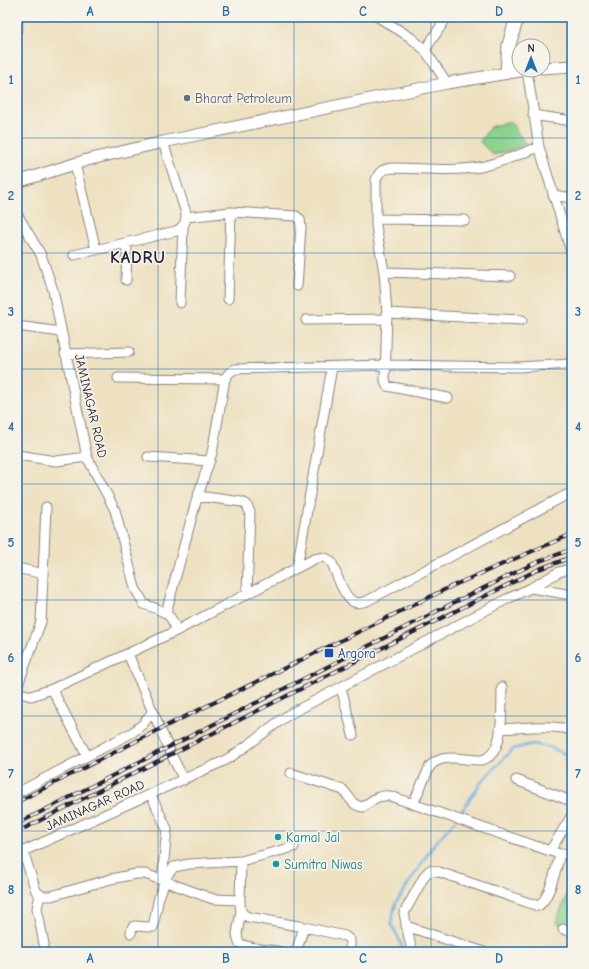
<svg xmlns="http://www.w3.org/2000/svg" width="589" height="969" font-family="'Comic Neue',sans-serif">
<rect width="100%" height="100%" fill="#f7f3e8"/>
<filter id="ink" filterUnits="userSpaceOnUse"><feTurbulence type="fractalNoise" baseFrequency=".025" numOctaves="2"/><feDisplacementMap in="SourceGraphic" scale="8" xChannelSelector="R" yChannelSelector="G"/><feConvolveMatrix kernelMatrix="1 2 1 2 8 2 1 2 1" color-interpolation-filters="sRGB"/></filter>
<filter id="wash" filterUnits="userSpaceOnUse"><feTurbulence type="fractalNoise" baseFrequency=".012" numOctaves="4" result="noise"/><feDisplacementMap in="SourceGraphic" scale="16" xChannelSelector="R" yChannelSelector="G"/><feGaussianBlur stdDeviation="0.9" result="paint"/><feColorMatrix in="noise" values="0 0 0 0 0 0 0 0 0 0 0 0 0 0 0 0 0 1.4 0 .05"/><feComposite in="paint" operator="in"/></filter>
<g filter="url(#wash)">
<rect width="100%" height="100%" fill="#eee1c1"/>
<path fill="#8bd28d" stroke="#567a64" d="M 510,121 L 526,145 L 493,155 L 480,142 L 490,127 Z
M 572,881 L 572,929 L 556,922 Z"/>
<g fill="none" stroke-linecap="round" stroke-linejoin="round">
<path stroke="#6db3e4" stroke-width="2.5" d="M 458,817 L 482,781 L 513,749 L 533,744 L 549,747 L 572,757
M 403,952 L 400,941 L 391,923 L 396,903 L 434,844 L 455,821"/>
</g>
</g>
<g filter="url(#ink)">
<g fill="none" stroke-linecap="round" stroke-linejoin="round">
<defs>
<path id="minor" d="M 378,17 L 410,37 L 425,50 L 447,83
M 17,30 L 19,17
M 425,50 L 447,17
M 527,70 L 539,147 L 572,255
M 533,115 L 572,121
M 75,164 L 96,250
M 553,195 L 572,198
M 17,214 L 41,255 L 53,290 L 87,457 L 115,510 L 135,588 L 144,604 C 161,611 172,611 176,631
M 186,217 L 231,212 L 296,216 L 300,219 L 301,227 L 297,286
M 376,219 L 465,220
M 74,255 L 176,231 C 185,226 186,222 186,213 L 163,142
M 384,272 L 510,276
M 126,280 L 127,243
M 228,299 L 231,212
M 180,303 L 183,227
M 387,313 L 522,320
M 306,320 L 387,319
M 17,326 L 61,332
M 65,354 L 129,352
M 118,378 L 225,379
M 448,398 L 387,386 L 385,380 L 387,313 L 384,272 L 376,226 L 376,180 C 379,171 383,169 392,168 C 421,168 452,172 480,167 C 500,163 520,154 539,147
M 17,455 L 56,461 L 87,457
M 148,457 L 210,461
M 198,496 L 242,502 L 246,504 L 250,512 L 247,594
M 17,568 L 43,574
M 297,568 L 332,367
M 531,588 L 572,595
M 166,613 L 195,505 L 212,453 L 225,379 L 229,373 L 235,369 L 385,365 L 518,367 L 572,364
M 128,654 L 171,754 L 184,780
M 17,687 L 41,622 L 46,507
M 341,687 L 353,735
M 52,689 L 87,756
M 17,692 L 31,696 L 52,689 L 176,631 L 314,559 C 322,557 326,556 332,563 C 336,573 344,598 354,602 C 358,604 363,602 367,601 L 572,492
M 500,729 C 524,728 549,724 572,730
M 291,773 L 343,790 C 350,797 352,806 363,807 C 371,801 378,794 390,796 L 550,851 L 560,854 L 572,853
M 516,780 L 571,801 L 572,802
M 17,793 L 133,732 L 143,724 L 153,711
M 151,795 L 167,829 L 162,880
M 413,804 L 430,766 C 444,752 465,761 482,760 C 506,754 501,707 502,687
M 23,851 L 36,891 L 42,896 L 51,896 L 111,879 L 136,874 L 145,874 L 213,899 L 240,900 C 240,908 240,914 248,917 L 304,927 L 345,936 L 350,940 L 350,952
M 550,851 L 572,815
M 17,854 L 224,761 C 247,748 266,730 288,715 L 507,599 L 531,588 L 559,572 L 572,568
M 40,895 L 37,908 L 44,944
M 240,900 L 241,861
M 241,911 L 237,934 L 239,943 C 249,949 269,949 281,952
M 406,926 L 484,952
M 563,929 L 572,932
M 131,933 L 132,928 L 134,926 L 149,927 L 153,927 L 159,897 L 168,874 L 174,867 L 189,864 L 241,861 L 294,847
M 296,952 L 304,927
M 412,952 L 404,913 L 425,875 L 430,870 L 439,872 L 538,906 C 549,901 557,866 560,854"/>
<path id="tertiary" d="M 543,68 L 572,66
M 17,182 L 87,160 L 163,142 L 447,83 L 526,70"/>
<path id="secondary" d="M 507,72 L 509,45 L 517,17"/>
</defs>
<use href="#minor" stroke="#88827e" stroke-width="11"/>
<use href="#tertiary" stroke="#88827e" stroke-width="13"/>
<use href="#secondary" stroke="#88827e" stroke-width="15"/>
<use href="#minor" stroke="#fff" stroke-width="9"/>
<use href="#tertiary" stroke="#fff" stroke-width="11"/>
<use href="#secondary" stroke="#fff" stroke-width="13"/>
<defs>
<path id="rail" d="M 17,802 L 160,729 L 452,586 L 572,534
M 17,824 L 459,600 L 535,563 L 572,549
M 17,832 L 539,569 L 572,557"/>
</defs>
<use href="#rail" stroke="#22223b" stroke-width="4"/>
<use href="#rail" stroke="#f7f3e8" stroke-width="2.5" stroke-dasharray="8" stroke-linecap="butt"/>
</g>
</g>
<path fill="none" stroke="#1f6fb2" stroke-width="1" stroke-opacity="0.55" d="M 158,17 L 158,952M 294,17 L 294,952M 431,17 L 431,952M 17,138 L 572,138M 17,253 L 572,253M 17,369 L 572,369M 17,484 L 572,484M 17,600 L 572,600M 17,716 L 572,716M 17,831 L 572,831"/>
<circle fill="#5c6f8a" stroke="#f7f3e8" stroke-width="1.5" cx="187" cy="98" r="4"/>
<rect fill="#1a4fb4" stroke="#f7f3e8" stroke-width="1.5" x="324" y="648" width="10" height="10" rx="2"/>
<g fill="#0f9aa8" stroke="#f7f3e8" stroke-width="1.5">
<circle cx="278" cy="837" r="4"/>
<circle cx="276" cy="864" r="4"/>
</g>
<g text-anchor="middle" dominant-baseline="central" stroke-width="3.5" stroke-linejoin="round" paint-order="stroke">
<g font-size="13" fill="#4e5e75" stroke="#f7f3e8" text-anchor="start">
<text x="195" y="98">Bharat Petroleum</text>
</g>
<g font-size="13" fill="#22223b" stroke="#f7f3e8">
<text transform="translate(91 406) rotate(77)">JAMINAGAR ROAD</text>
<text transform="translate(95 805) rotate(-24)">JAMINAGAR ROAD</text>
</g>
<g font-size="13" fill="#164399" stroke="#f7f3e8" text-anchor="start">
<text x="338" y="653">Argora</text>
</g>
<g font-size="13" fill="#0d838f" stroke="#f7f3e8" text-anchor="start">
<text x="286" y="837">Kamal Jal</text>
<text x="284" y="864">Sumitra Niwas</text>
</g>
<g font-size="17" font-weight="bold" letter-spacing="1" fill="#22223b" stroke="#f7f3e8">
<text x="138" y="257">KADRU</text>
</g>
</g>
<rect width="589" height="969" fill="none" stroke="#f7f3e8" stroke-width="44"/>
<g transform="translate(531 58)"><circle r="19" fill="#f7f3e8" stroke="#a29fa3"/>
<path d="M0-3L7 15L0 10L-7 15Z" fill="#1f6fb2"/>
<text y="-6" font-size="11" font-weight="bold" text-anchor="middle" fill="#22223b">N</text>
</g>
<rect x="22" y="22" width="545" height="925" fill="none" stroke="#1f6fb2" stroke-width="1.5"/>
<g font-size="13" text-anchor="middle" font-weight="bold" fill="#1f6fb2">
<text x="90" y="16">A</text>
<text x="226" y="16">B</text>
<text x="363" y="16">C</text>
<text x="499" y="16">D</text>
<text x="11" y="84">1</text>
<text x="578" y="84">1</text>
<text x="11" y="200">2</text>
<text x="578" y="200">2</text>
<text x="11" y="316">3</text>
<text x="578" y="316">3</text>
<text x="11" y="431">4</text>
<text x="578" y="431">4</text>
<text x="11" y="547">5</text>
<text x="578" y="547">5</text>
<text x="11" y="662">6</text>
<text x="578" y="662">6</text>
<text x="11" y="778">7</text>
<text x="578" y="778">7</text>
<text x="11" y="894">8</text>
<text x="578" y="894">8</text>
<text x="90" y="963">A</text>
<text x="226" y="963">B</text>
<text x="363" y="963">C</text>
<text x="499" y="963">D</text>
</g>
</svg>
